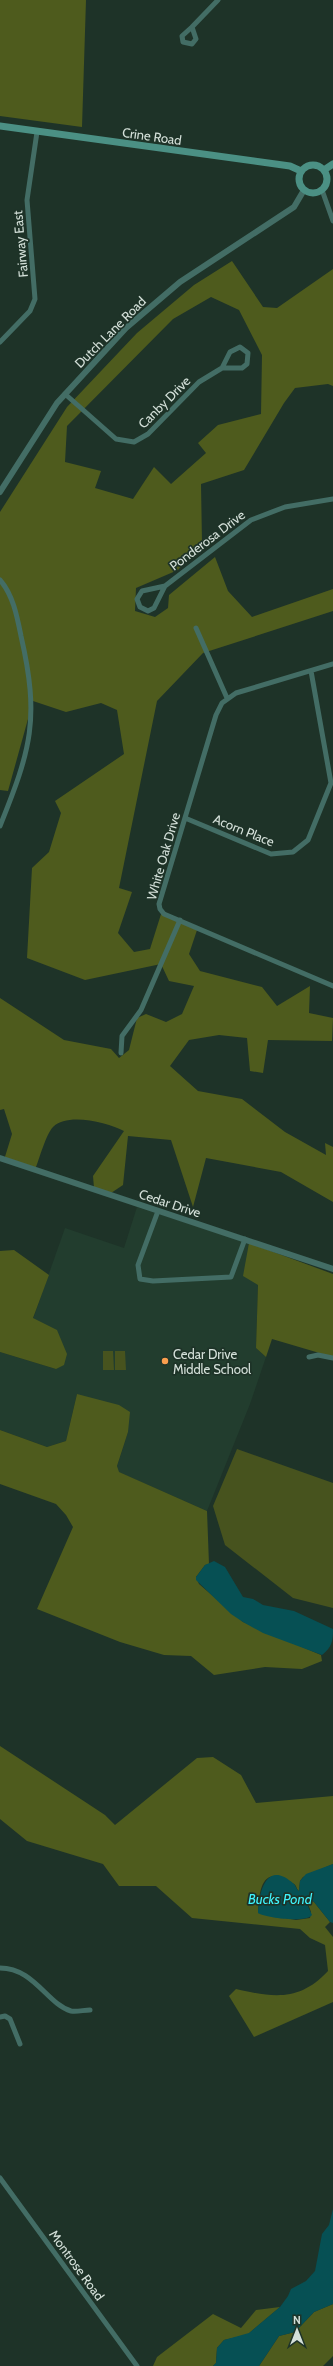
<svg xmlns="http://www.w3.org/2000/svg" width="333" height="2366" font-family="Cabin,sans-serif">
<rect width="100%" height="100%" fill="#1e3328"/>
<path fill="#223d2e" d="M 137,1207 L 249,1243 L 258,1285 L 256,1348 L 266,1357 L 250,1404 L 207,1511 L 118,1472 L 117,1466 L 128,1432 L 77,1394 L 66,1441 L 47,1447 L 0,1430 L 0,1352 L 56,1369 L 33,1319 L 65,1228 L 124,1248 Z"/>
<path fill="#47531e" d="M 103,1351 L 113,1351 L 114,1370 L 103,1370 Z
M 115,1351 L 125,1351 L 126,1370 L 115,1370 Z
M 237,1449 L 333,1483 L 333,1608 L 293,1598 L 225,1545 L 213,1506 Z"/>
<path fill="#4e5b1d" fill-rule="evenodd" d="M 0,0 L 86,0 L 82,127 L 0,116 Z
M 232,261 L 263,307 L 277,308 L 333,269 L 333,386 L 328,384 L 295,388 L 284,403 L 244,470 L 201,484 L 202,543 L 178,570 L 136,588 L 135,611 L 155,617 L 168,608 L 169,595 L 215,557 L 228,591 L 252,617 L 333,589 L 333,611 L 203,653 L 157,701 L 119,888 L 132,892 L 118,933 L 134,952 L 150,949 L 162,911 L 198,927 L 189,954 L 200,971 L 262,987 L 277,1006 L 310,986 L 309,1013 L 333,1018 L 332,1041 L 268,1040 L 263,1073 L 250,1071 L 247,1038 L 219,1035 L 189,1040 L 170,1066 L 198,1091 L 242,1099 L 285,1132 L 326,1155 L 325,1143 L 333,1147 L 333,1202 L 281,1172 L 206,1158 L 193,1207 L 171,1140 L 128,1136 L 123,1185 L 111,1193 L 94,1188 L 93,1176 L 124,1131 C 108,1123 68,1112 53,1127 C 46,1134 39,1160 35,1170 L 4,1160 L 12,1134 L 4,1109 L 0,1110 L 0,998 L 64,1040 L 111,1049 L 119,1058 L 129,1050 L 137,1018 L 146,1014 L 166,1022 L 182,1014 L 194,986 L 169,981 L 161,964 L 85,980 L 27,958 L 32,868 L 49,852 L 61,813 L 55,801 L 124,754 L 117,710 L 101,703 L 66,712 L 33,701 L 8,791 L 0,790 L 0,512 L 67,407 L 137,333 L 194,285 ZM 211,297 L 239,310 L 262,355 L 261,414 L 218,425 L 198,443 L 206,453 L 171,484 L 154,467 L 133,499 L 95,488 L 101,471 L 65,462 L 67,426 L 173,319 Z
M 249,1243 L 333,1274 L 333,1357 L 272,1339 L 266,1357 L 256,1348 L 258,1285 L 243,1276 Z
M 14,1250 L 49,1275 L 33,1318 L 57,1330 L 67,1354 L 64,1365 L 56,1369 L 0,1352 L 0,1251 Z
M 77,1394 L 119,1405 L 130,1412 L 128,1432 L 117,1466 L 119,1472 L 207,1511 L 209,1564 L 205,1565 L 196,1577 L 199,1584 L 243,1622 L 321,1655 L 322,1661 L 302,1669 L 265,1667 L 214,1675 L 191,1656 L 164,1655 L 120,1642 L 37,1609 L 73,1527 L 66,1515 L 56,1504 L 0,1484 L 0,1430 L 47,1447 L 66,1441 Z
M 0,1746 L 105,1815 L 115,1825 L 197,1758 L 213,1757 L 241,1775 L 256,1803 L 333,1796 L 333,1864 L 303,1877 L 300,1881 L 299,1891 C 296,1889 297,1886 294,1884 C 290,1881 283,1878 279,1877 C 259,1871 259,1900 258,1913 L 296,1920 L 310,1918 L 311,1912 L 306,1898 L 314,1902 L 330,1922 L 325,1927 L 333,1937 L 333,2002 L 254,2037 L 229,1996 L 236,1989 C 275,1998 300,2001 328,1971 L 325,1945 L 310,1938 L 300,1929 L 192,1918 L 156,1886 L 119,1886 L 103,1864 L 27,1841 L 0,1819 Z
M 333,2304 L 333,2356 L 323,2366 L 259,2366 L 279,2336 L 295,2332 L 314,2312 Z
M 280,2307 L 247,2335 L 224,2340 L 217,2348 L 216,2363 L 213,2366 L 153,2366 L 157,2357 L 213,2314 L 241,2328 L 256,2310 Z"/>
<path fill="#065054" d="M 214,1561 L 225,1567 L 243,1597 L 253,1599 L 263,1605 L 294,1611 L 333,1629 C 333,1641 332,1647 322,1655 L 263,1633 L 243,1622 L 231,1614 L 196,1580 L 196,1577 L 205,1565 Z
M 333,1864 L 333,1923 L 330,1922 L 314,1902 L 307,1897 L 306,1902 L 312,1915 C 306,1923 266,1918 258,1913 C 259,1892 266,1859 294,1884 C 296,1886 296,1889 299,1891 L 300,1881 L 306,1874 Z
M 333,2209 L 333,2304 L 314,2312 L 295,2332 L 279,2336 L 259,2366 L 213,2366 L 216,2363 L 217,2348 L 224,2340 L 249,2333 L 280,2307 L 288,2296 L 291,2289 L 306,2281 L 315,2271 L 322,2234 L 329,2225 Z"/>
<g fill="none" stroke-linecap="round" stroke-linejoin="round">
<path stroke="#436d65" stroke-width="5" d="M 192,27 L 196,39 L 192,44 L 183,42 L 182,36 Z
M 192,27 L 218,0
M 322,190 L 333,221
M 0,342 L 30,311 L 35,299 L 27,200 L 37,132
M 240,347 L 248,353 L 247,364 L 242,368 L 222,368 L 230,352 Z
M 65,394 L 116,439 L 134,442 L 148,434 L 199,382 L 222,368
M 0,580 C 13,595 17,616 21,636 C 40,719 31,749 0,826
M 165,586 L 251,520 L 285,507 L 333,499
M 165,586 L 154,608 L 148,611 L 140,607 L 137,599 L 142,591 Z
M 196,628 L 227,698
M 333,664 L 236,693 L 222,703 L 216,715 L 159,904 L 160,909 L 164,914 L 333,986
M 185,818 L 271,854 L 293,852 L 308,840 L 331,783 L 311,671
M 121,1053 L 122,1036 L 141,1010 L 180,920
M 158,1211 L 138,1265 L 140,1279 L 153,1281 L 231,1277 L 245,1239
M 309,1357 L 318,1355 L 333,1358
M 0,1968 C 34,1968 47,2004 71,2011 C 77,2012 84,2010 90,2010
M 0,2017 L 5,2016 L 10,2019 L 20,2044
M 0,2178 L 137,2366"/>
<path stroke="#436d65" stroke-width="6" d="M 0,492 L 57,403 L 126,328 L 180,282 L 294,207 L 304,190
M 0,1158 L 333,1269"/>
<path stroke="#4b9084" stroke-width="7" d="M 0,126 L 290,166 L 301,171
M299 179a14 14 0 1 1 28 0a14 14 0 1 1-28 0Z
M 324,170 L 333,164"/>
</g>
<circle fill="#fa9f4e" stroke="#1e3328" stroke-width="1.5" cx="165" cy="1361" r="4"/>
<g text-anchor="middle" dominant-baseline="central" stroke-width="3.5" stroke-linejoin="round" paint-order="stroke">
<g font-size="13" fill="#d4e0d9" stroke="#1e3328">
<text transform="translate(152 136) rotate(8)">Crine Road</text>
<text transform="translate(20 244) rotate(-95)">Fairway East</text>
<text transform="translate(110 332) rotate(-45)">Dutch Lane Road</text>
<text transform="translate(164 402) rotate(-45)">Canby Drive</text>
<text transform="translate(207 540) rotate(-37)">Ponderosa Drive</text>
<text transform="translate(244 830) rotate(22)">Acorn Place</text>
<text transform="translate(163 856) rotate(-74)">White Oak Drive</text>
<text transform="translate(170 1203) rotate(18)">Cedar Drive</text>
<text transform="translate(77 2265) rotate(54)">Montrose Road</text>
</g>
<g font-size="13" fill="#d4e0d9" stroke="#1e3328" text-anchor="start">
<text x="173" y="1354">Cedar Drive<tspan x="173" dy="15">Middle School</tspan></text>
</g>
<g font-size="14" font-style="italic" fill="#3ff3fc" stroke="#1e3328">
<text x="280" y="1899">Bucks Pond</text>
</g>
</g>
<g transform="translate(297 2330)" stroke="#1e3328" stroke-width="3" paint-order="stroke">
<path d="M0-3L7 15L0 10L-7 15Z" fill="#d4e0d9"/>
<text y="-6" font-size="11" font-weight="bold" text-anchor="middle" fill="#d4e0d9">N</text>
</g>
</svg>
